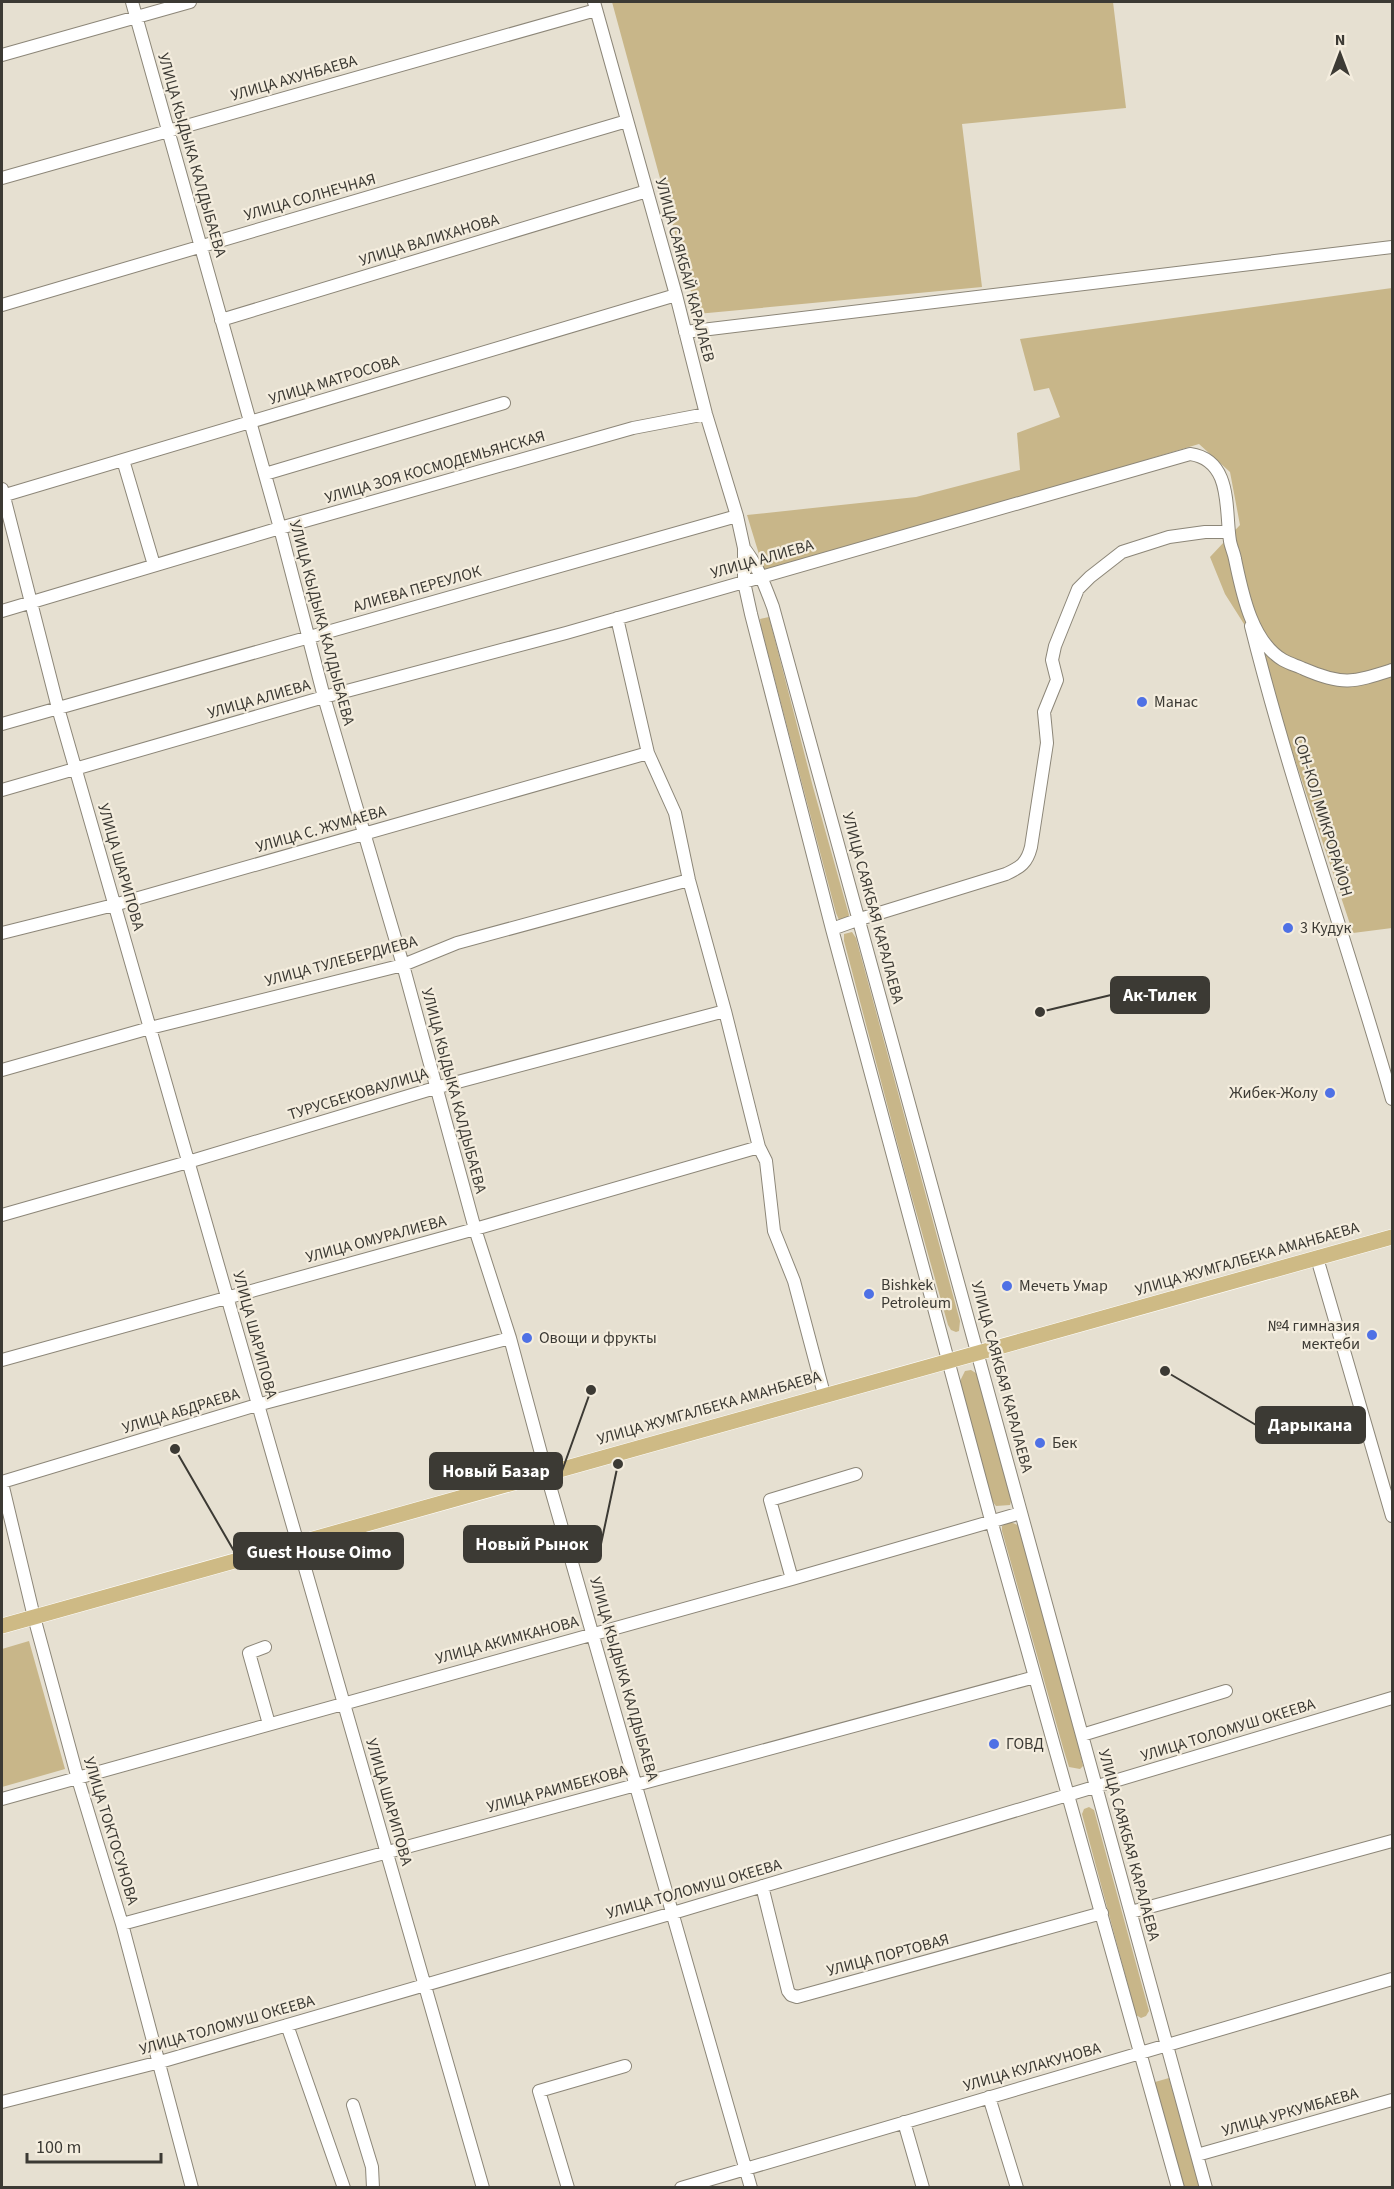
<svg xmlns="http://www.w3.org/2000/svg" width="1394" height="2189" font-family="'Source Sans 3',sans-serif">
<rect width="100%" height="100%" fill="#e6e0d1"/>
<path fill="#c8b689" d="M 612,2 L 1113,2 L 1126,108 L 962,124 L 982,287 L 697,314 Z
M 1392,288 L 1392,928 L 1353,933 L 1256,643 L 1225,594 L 1210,557 L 1240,525 L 1230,472 L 1199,444 L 765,574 L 747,515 L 916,497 L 1020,470 L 1017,433 L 1060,417 L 1049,388 L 1034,391 L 1020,339 Z
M 769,617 L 813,787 L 849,915 L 848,919 L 839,920 L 836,913 L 761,627 L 760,619 Z
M 852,932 L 856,938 L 960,1321 L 959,1331 L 956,1332 L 951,1330 L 948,1325 L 906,1176 L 844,941 L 844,934 Z
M 971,1370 L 979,1375 L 1011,1501 L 1010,1505 L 996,1506 L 992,1501 L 960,1381 L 965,1371 Z
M 1007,1523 L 1013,1523 L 1020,1526 L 1071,1712 L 1083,1766 L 1080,1769 L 1069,1767 L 1064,1751 L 1002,1531 L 1002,1526 Z
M 29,1641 L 65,1769 L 2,1787 L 2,1649 Z
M 1089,1807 L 1094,1810 L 1149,2011 L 1146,2016 L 1141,2018 L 1136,2015 L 1082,1814 L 1084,1809 Z
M 1169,2078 L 1200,2187 L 1184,2187 L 1155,2082 Z"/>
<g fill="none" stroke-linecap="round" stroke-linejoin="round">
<defs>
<path id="minor" d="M 132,2 L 280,528 L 324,697 L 403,965 L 475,1229 L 510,1338 L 546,1472 L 751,2188
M 594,2 L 676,295 L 706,414 L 737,516 L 744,548 L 744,582 L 751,614 L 832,929 L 991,1520 L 1178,2188
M 2,55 L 190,2
M 2,178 L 596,10
M 2,305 L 627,121
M 221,320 L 647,191
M 685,332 L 1392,247
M 123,460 L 154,565
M 265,474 L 504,403
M 2,489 L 58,708 L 483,2188
M 2,496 L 676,295
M 744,548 C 758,566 765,586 773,607 L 1206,2188
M 2,611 L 280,528 L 633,428 L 706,414
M 617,618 L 648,753 L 675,813 L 689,880 L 725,1011 L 759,1147 L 766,1161 L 774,1231 L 794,1281 L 824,1394
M 1251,626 C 1291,786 1347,941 1392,1099
M 2,724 L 737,516
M 2,790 L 324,697 L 566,633 L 1190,454 C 1233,460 1225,511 1230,541 C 1231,547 1234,553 1235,559 C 1242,592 1251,641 1283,660 C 1290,664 1298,666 1304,669 C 1343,686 1354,682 1392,670
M 832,929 L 860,919 L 1006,874 C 1021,867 1027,863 1031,847 L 1047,743 L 1044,712 L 1057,680 L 1052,660 L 1055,646 L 1078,589 L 1090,577 L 1122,552 L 1169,537 L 1205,532 L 1229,532
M 2,933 L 114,905 L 648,753
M 2,1070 L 150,1028 L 403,965 L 457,943 L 689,880
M 2,1215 L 188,1162 L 435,1088 L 725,1011
M 1317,1258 L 1392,1516
M 2,1360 L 475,1229 L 759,1147
M 2,1482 L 257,1405 L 510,1338
M 2,1483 L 34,1617 L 78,1779 L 122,1924 L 192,2188
M 792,1579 L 770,1500 L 856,1474
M 265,1647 L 249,1653 L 269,1724
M 1082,1735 L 1226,1691
M 2,1799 L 792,1579 L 1021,1513
M 762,1886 L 788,1991 L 791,1995 L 797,1997 L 1102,1913
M 1131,1912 L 1392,1841
M 122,1924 L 1035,1677
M 287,2025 L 344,2188
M 989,2097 L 1017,2188
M 2,2102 L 160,2062 L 673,1913 L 1392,1698
M 353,2105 L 372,2167 L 373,2188
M 904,2122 L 923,2188
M 1197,2155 L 1392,2100
M 568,2188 L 539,2091 L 625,2066
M 681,2188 L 1392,1979"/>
<path id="major" d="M 2,1626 L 1392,1237"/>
</defs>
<use href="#minor" stroke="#8c8678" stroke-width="14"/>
<use href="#major" stroke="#fff" stroke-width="16"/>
<use href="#minor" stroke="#fff" stroke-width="12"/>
<use href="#major" stroke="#ceba85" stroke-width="15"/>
</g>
<g fill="#4f71e5" stroke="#f4edde" stroke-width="2">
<circle cx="1142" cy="702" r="6"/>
<circle cx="1288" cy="928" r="6"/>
<circle cx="1330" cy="1093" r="6"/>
<circle cx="1007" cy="1286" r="6"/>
<circle cx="869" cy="1294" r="6"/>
<circle cx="1372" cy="1335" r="6"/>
<circle cx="527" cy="1338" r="6"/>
<circle cx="1040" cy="1443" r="6"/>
<circle cx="994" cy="1744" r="6"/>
</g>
<g text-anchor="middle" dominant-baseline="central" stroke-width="4.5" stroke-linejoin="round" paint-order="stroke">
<g font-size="16" fill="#3c3a34" stroke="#f4edde">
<text transform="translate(294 78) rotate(-16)">УЛИЦА АХУНБАЕВА</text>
<text transform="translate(192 155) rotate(74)">УЛИЦА КЫДЫКА КАЛДЫБАЕВА</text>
<text transform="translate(310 197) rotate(-16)">УЛИЦА СОЛНЕЧНАЯ</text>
<text transform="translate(429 240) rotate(-17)">УЛИЦА ВАЛИХАНОВА</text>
<text transform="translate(685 270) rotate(75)">УЛИЦА САЯКБАЙ КАРАЛАЕВ</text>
<text transform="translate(334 380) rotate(-17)">УЛИЦА МАТРОСОВА</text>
<text transform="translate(435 467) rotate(-16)">УЛИЦА ЗОЯ КОСМОДЕМЬЯНСКАЯ</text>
<text transform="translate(762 559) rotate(-16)">УЛИЦА АЛИЕВА</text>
<text transform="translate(417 589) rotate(-16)">АЛИЕВА ПЕРЕУЛОК</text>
<text transform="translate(322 623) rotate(75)">УЛИЦА КЫДЫКА КАЛДЫБАЕВА</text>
<text transform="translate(259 699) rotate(-16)">УЛИЦА АЛИЕВА</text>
<text transform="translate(1323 816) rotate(73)">СОН-КОЛ МИКРОРАЙОН</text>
<text transform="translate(321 829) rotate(-16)">УЛИЦА С. ЖУМАЕВА</text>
<text transform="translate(121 867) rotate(74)">УЛИЦА ШАРИПОВА</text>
<text transform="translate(873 908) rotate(75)">УЛИЦА САЯКБАЯ КАРАЛАЕВА</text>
<text transform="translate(341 961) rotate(-15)">УЛИЦА ТУЛЕБЕРДИЕВА</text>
<text transform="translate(454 1091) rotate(75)">УЛИЦА КЫДЫКА КАЛДЫБАЕВА</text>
<text transform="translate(358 1094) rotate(-17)">ТУРУСБЕКОВАУЛИЦА</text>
<text transform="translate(376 1239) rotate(-15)">УЛИЦА ОМУРАЛИЕВА</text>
<text transform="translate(1247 1259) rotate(-16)">УЛИЦА ЖУМГАЛБЕКА АМАНБАЕВА</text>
<text transform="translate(255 1335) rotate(75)">УЛИЦА ШАРИПОВА</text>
<text transform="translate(1002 1377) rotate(75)">УЛИЦА САЯКБАЯ КАРАЛАЕВА</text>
<text transform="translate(709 1408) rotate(-16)">УЛИЦА ЖУМГАЛБЕКА АМАНБАЕВА</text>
<text transform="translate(181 1411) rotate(-17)">УЛИЦА АБДРАЕВА</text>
<text transform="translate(507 1640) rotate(-15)">УЛИЦА АКИМКАНОВА</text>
<text transform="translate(624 1679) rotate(74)">УЛИЦА КЫДЫКА КАЛДЫБАЕВА</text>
<text transform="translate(1228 1730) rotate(-17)">УЛИЦА ТОЛОМУШ ОКЕЕВА</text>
<text transform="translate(557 1789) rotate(-15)">УЛИЦА РАИМБЕКОВА</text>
<text transform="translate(389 1802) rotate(74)">УЛИЦА ШАРИПОВА</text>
<text transform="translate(111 1831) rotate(73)">УЛИЦА ТОКТОСУНОВА</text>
<text transform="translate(1129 1845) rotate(75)">УЛИЦА САЯКБАЯ КАРАЛАЕВА</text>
<text transform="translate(694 1889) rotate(-16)">УЛИЦА ТОЛОМУШ ОКЕЕВА</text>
<text transform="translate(888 1955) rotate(-15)">УЛИЦА ПОРТОВАЯ</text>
<text transform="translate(227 2025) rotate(-16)">УЛИЦА ТОЛОМУШ ОКЕЕВА</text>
<text transform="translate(1032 2067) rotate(-16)">УЛИЦА КУЛАКУНОВА</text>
<text transform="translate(1290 2112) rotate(-16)">УЛИЦА УРКУМБАЕВА</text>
</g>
<g font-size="16" fill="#3c3a34" stroke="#f4edde" text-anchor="start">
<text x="1154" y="702">Манас</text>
<text x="1300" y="928">3 Кудук</text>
<text x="1318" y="1093" text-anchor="end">Жибек-Жолу</text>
<text x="881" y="1285">Bishkek<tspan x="881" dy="18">Petroleum</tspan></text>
<text x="1019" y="1286">Мечеть Умар</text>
<text x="1360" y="1326" text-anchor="end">№4 гимназия<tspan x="1360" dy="18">мектеби</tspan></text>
<text x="539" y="1338">Овощи и фрукты</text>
<text x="1052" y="1443">Бек</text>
<text x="1006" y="1744">ГОВД</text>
</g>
</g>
<path fill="none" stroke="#3c3a34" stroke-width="2" d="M1040 1012L1111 995M1165 1371L1256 1425M591 1390L562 1471M618 1464L601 1544M175 1449L234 1551"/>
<g fill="#3c3a34" stroke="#f4edde" stroke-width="2">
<circle cx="1040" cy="1012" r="6"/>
<circle cx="1165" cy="1371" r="6"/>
<circle cx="591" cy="1390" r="6"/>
<circle cx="618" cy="1464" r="6"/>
<circle cx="175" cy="1449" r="6"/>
</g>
<g fill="#3c3a34" stroke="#3c3a34" stroke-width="2">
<rect x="1111" y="977" width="98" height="36" rx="6"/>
<rect x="1256" y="1407" width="109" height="36" rx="6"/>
<rect x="430" y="1453" width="132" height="36" rx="6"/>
<rect x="464" y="1526" width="137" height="36" rx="6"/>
<rect x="234" y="1533" width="169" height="36" rx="6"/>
</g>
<g font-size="18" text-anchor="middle" font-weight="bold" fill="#fff">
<text x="1160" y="1001">Ак-Тилек</text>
<text x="1310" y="1431">Дарыкана</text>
<text x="496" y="1477">Новый Базар</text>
<text x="532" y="1550">Новый Рынок</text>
<text x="319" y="1558">Guest House Oimo</text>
</g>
<rect width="1394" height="2189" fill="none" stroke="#3c3a34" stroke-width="6"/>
<g transform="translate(1340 54)" stroke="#f4edde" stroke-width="4.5" paint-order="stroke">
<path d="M0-4.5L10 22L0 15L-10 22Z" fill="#3c3a34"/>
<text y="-9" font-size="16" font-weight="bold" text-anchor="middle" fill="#3c3a34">N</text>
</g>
<path d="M27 2153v9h134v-9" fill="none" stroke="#3c3a34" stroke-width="3"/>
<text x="36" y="2153" font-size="18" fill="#3c3a34" stroke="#f4edde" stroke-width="4.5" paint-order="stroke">100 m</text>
</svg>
